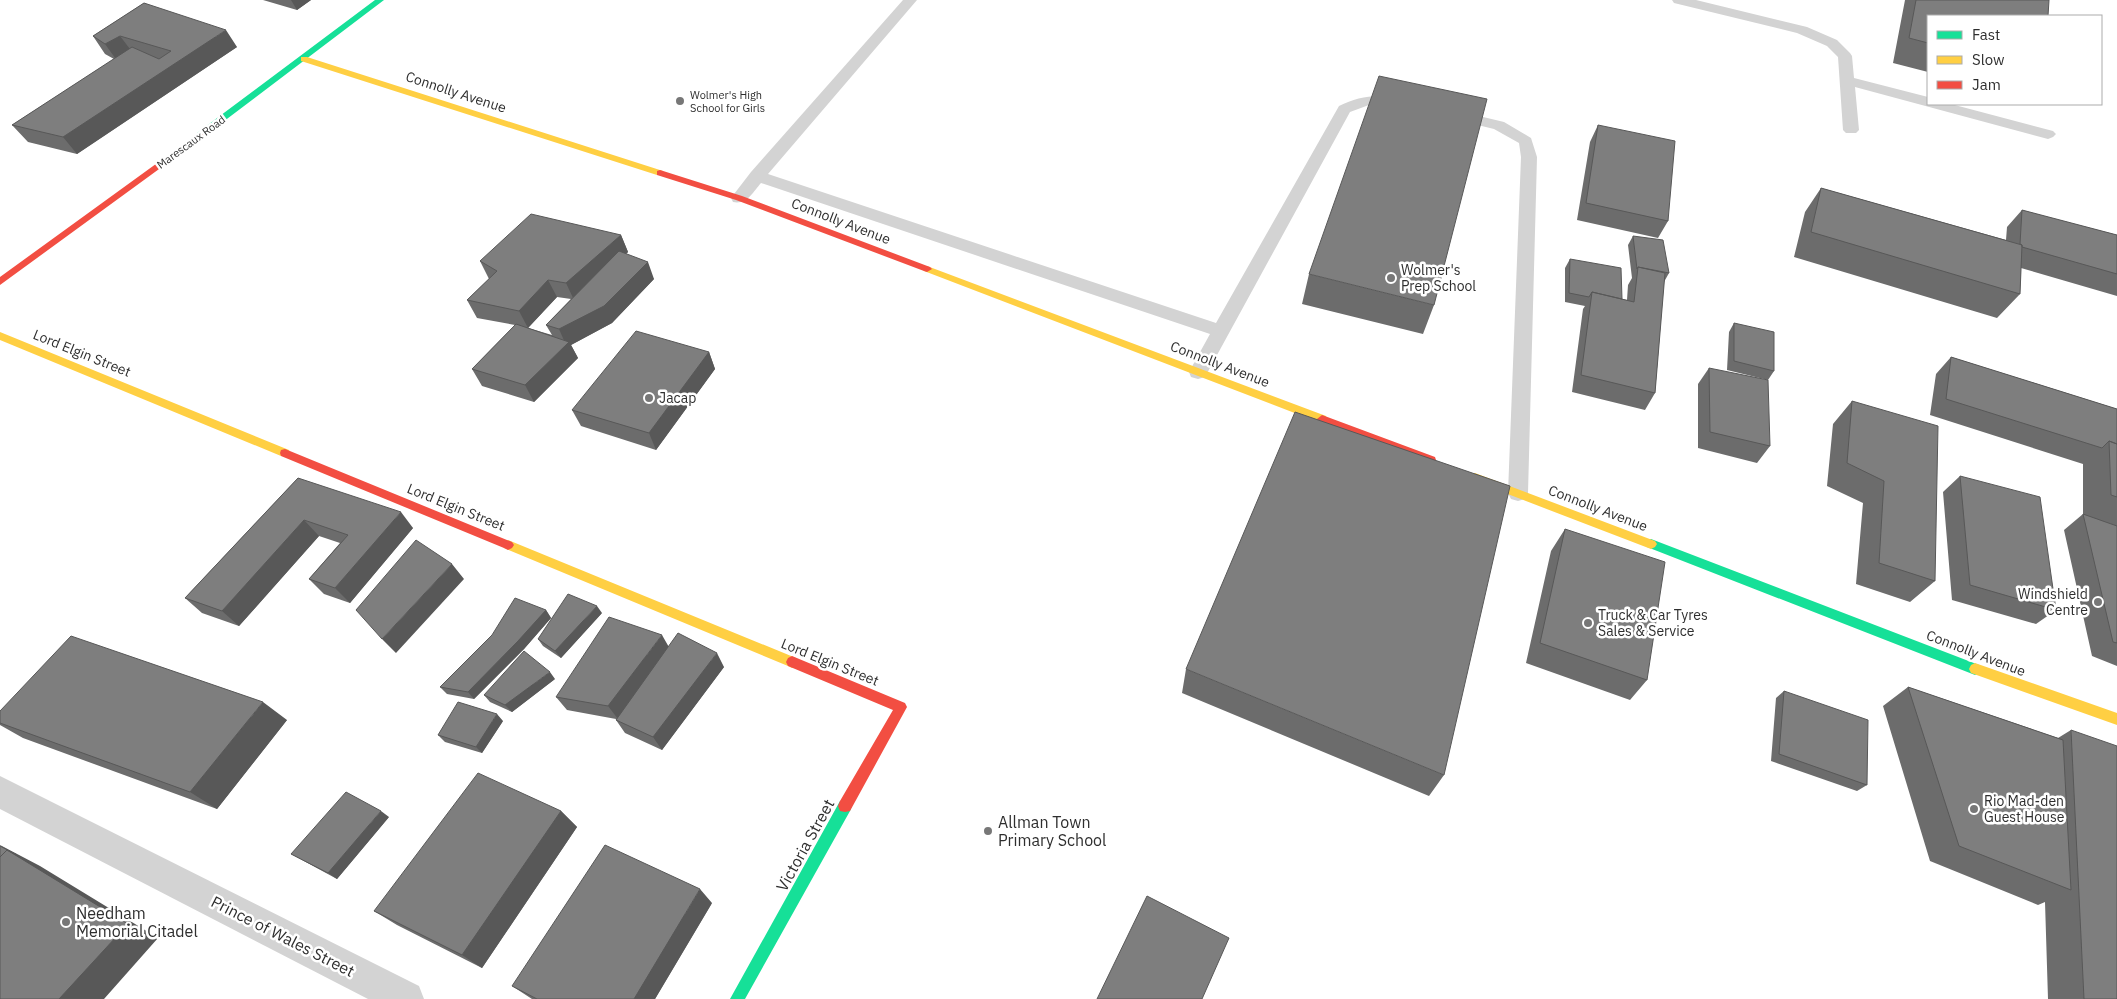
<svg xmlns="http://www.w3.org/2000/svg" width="2117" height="999" font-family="'IBM Plex Sans',sans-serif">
<rect width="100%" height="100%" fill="#fff"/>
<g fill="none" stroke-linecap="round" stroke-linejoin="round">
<path fill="#d3d3d3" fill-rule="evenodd" d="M 903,0 L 917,0 L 768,174 L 1216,323 L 1339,106 C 1359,96 1379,93 1401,99 L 1403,102 L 1401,105 L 1369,105 L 1350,112 L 1205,377 L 1198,379 L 1191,377 L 1189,372 L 1210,334 L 761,183 C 753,192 747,205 733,202 L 731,198 L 751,172 Z
M 1672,0 L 1696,0 L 1807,27 L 1837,40 L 1850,53 L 1852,56 L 1854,78 L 1928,97 L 1928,104 L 1951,104 L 2053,131 L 2056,134 L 2053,137 L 2048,139 L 1855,87 L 1859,130 L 1856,133 L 1846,133 L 1843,130 L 1838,57 L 1827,46 L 1797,33 L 1674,3 Z
M 1454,110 L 1504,122 L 1531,138 L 1537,157 L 1528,493 L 1525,499 L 1518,501 L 1511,499 L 1508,493 L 1521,157 L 1519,143 L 1494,129 L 1449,118 L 1446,115 L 1449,112 Z"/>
<path fill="#d3d3d3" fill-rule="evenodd" d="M 0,776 L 419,986 L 424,999 L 368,999 L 0,809 Z"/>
<path fill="#16e098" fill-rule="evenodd" d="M 375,0 L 384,0 L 203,137 L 197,137 L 197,133 Z
M 1651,539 L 1979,665 L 1981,669 L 1979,673 L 1975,675 L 1647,547 L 1645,544 L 1647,541 Z
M 845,800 L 850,801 L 852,806 L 850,811 L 745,999 L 730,999 L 840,801 Z"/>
<path fill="#ffcf43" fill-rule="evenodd" d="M 301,57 L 307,57 L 663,171 L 664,173 L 663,175 L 657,175 L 301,61 Z
M 927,266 L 1326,416 L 1327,419 L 1322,423 L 1318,422 L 924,271 L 922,269 Z
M 0,332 L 289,450 L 290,453 L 289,456 L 281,456 L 0,340 Z
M 1475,473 L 1655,541 L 1657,544 L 1655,547 L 1651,549 L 1471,480 L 1469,477 L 1471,474 Z
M 508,540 L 796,658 L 798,662 L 796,666 L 792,668 L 788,666 L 504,548 L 502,545 L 504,542 Z
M 1975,663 L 2117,713 L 2117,725 L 1971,673 L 1969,669 L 1971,665 Z"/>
<path fill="#f24e42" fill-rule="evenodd" d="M 200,132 L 204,135 L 203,137 L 0,285 L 0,277 Z
M 660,170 L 742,196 L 930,267 L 932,269 L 927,272 L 924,271 L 736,200 L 657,175 L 657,171 Z
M 1322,415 L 1435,457 L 1436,460 L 1435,463 L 1431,464 L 1318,422 L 1317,419 Z
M 285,449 L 512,542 L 514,545 L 512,548 L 508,550 L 504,548 L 281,456 L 280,453 L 281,450 Z
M 792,656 L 905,703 L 907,707 L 850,811 L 845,812 L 840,811 L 838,806 L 840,801 L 893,710 L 788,666 L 786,662 L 788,658 Z"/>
</g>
<path fill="#6c6c6c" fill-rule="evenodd" d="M 263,0 L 311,0 L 297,10 Z
M 1905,0 L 2049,0 L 1928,16 L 1928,72 L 1893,63 Z
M 144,3 L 237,47 L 77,154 L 28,142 L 12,125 L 114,59 L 105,54 L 93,36 Z
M 1598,125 L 1668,221 L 1658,238 L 1577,220 L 1590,142 Z
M 1821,188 L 2006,240 L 2007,227 L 2022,210 L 2117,235 L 2117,296 L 2021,268 L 2020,294 L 1997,318 L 1794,257 L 1805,212 Z
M 621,235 L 628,252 L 626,254 L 654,279 L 612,323 L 571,345 L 578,358 L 534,402 L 482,386 L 472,369 L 515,325 L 477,318 L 467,300 L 489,279 L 480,261 ZM 557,297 L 571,299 L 546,325 L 552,335 L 528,328 Z
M 1633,236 L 1669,273 L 1664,282 L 1655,393 L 1645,410 L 1572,392 L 1583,309 L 1585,306 L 1565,302 L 1565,268 L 1570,259 L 1622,299 L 1627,300 L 1628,285 L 1632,278 L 1628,245 Z
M 1309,274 L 1434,305 L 1423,334 L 1302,304 Z
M 1734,323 L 1774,371 L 1768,380 L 1727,370 L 1729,332 Z
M 709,352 L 715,369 L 656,450 L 581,426 L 572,410 Z
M 1951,357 L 2117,409 L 2117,666 L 2092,656 L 2064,530 L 2083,514 L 2083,464 L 1930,415 L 1936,374 Z
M 1709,368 L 1770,446 L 1757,463 L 1698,448 L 1698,384 Z
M 1852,401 L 1935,581 L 1910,602 L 1856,584 L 1863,503 L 1827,486 L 1833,424 Z
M 1960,476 L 2056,610 L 2036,624 L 1952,600 L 1943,492 Z
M 298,478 L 413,528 L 350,603 L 324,594 L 309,579 L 340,543 L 319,536 L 239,626 L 202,613 L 185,598 Z
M 1565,529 L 1647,680 L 1630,700 L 1526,663 L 1551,551 Z
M 546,610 L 551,618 L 524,649 L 474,699 L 447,694 L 440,687 Z
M 602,613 L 561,658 L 543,646 L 538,639 Z
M 668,647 L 724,667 L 662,750 L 625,733 L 616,720 L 616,719 L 567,710 L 556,697 Z
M 1186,669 L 1444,775 L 1429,796 L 1182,693 Z
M 555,679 L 512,712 L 490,702 L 484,695 Z
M 1908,687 L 2058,738 L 2071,730 L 2117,999 L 2048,999 L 2045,902 L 2038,905 L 1930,861 L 1883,706 Z
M 1784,691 L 1867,785 L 1857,791 L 1771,761 L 1776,698 Z
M 0,711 L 287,720 L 217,809 L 23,738 L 0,725 Z
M 503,721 L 482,753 L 445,742 L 438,735 Z
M 561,811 L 577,827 L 482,968 L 397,925 L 374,911 Z
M 389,817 L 337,879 L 291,854 Z
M 712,903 L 655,999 L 532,999 L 512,986 Z"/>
<path fill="#585858" d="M 291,0 L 311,0 L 297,10 Z
M 226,30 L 237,47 L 77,154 L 63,137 Z
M 120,36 L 133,53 L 118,62 L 105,44 Z
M 621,235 L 628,252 L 574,300 L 566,283 Z
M 648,262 L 654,279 L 612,323 L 571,345 L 578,358 L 534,402 L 525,385 L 566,345 L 559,329 Z
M 548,280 L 557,297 L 528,328 L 519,311 Z
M 709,352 L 715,369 L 656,450 L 649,433 Z
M 401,512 L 413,528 L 350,603 L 335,588 Z
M 304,520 L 319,536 L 239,626 L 222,611 Z
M 452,564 L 464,579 L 396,653 L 382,639 Z
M 597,606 L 602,613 L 561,658 L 555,651 Z
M 546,610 L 551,618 L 524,649 L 474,699 L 468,692 Z
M 662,635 L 670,649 L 618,719 L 608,706 Z
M 717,653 L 724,667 L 662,750 L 653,737 Z
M 550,672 L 555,679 L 512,712 L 505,705 Z
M 263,702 L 287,720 L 217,809 L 190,792 Z
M 497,714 L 503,721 L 482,753 L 476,747 Z
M 381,811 L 389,817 L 337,879 L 328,873 Z
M 561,811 L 577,827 L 482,968 L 462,955 Z
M 0,845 L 40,866 L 158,938 L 104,999 L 59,999 Z
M 700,889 L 712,903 L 655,999 L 634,999 Z"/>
<path fill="#7e7e7e" stroke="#585858" d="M 1916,0 L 2049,0 L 2048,16 L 1928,16 L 1928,43 L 1909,38 Z
M 144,3 L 226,30 L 63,137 L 12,125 L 132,47 L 159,59 L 171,51 L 120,36 L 105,44 L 93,36 Z
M 1379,76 L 1487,99 L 1434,305 L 1309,274 Z
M 1598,125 L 1675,141 L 1668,221 L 1586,203 Z
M 1821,188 L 2022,245 L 2020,294 L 1811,232 Z
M 2022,210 L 2117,235 L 2117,274 L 2022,247 L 2022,245 L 2020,244 Z
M 531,214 L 621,235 L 566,283 L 548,280 L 519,311 L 467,300 L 497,271 L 480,261 Z
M 1633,236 L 1663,240 L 1669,273 L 1638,267 L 1637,269 Z
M 619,251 L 648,262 L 604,306 L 559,329 L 546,325 Z
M 1570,259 L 1621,268 L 1622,299 L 1592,292 L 1589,297 L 1569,293 Z
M 1638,267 L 1665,273 L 1655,393 L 1581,375 L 1592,292 L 1634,302 Z
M 1734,323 L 1774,332 L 1774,371 L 1734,361 Z
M 516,324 L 569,342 L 525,385 L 472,369 Z
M 636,331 L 709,352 L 649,433 L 572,410 Z
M 1951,357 L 2117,409 L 2117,444 L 2109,441 L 2102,448 L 1946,399 Z
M 1709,368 L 1768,380 L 1770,446 L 1710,432 Z
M 1852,401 L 1938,426 L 1935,581 L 1879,563 L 1884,481 L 1847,463 Z
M 1295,412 L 1510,486 L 1444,775 L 1186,669 Z
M 2109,441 L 2117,444 L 2117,497 L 2111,495 Z
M 1960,476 L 2040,497 L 2056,610 L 1970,585 Z
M 298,478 L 401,512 L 335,588 L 309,579 L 348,535 L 304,520 L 222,611 L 185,598 Z
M 2083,514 L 2117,526 L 2117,643 L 2113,642 Z
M 1565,529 L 1665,562 L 1647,680 L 1540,643 Z
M 416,540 L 452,564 L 382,639 L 356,610 Z
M 568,594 L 597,606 L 555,651 L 538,639 Z
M 515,598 L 546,610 L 518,641 L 468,692 L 440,687 L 492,635 Z
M 609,617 L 662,635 L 608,706 L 556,697 Z
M 678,633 L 717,653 L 653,737 L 616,720 Z
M 71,636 L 263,702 L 190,792 L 0,723 L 0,711 Z
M 524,651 L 550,672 L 505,705 L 484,695 Z
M 1908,687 L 2063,740 L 2071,890 L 1959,846 Z
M 1784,691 L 1868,720 L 1867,785 L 1779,754 Z
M 458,702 L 497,714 L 476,747 L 438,735 Z
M 2071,730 L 2117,746 L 2117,999 L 2084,999 Z
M 478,773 L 561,811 L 462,955 L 374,911 Z
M 346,792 L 381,811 L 328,873 L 291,854 Z
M 605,845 L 700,889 L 634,999 L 537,999 L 512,986 Z
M 0,846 L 17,855 L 7,850 L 0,857 Z
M 7,850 L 128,924 L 59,999 L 0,999 L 0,857 Z
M 1147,896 L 1229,938 L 1202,999 L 1097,999 Z"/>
<g fill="#777" stroke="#fff" stroke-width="2">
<circle cx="680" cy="101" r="5"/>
<circle cx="1391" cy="278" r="5"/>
<circle cx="649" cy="398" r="5"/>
<circle cx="2098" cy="602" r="5"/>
<circle cx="1588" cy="623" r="5"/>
<circle cx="1974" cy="809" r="5"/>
<circle cx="988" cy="831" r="5"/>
<circle cx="66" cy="922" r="5"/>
</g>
<g text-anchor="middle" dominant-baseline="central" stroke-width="5" stroke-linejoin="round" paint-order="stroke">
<g font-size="11" fill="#2e2e2e" stroke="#fff" text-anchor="start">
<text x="690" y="95">Wolmer's High<tspan x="690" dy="13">School for Girls</tspan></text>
</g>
<g font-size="11" fill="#2e2e2e" stroke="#fff">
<text transform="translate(191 142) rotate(-36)">Marescaux Road</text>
</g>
<g font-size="14" fill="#2e2e2e" stroke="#fff">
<text transform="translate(456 92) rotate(18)">Connolly Avenue</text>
<text transform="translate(841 221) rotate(21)">Connolly Avenue</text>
<text transform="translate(82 353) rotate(22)">Lord Elgin Street</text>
<text transform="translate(1220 364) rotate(21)">Connolly Avenue</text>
<text transform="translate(456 507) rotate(22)">Lord Elgin Street</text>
<text transform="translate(1598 508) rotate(21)">Connolly Avenue</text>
<text transform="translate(1976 653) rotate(21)">Connolly Avenue</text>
<text transform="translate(830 662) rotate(22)">Lord Elgin Street</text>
</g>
<g font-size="14" fill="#2e2e2e" stroke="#fff" text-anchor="start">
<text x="1401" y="270">Wolmer's<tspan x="1401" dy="16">Prep School</tspan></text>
<text x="659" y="398">Jacap</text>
<text x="2088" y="594" text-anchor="end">Windshield<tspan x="2088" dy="16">Centre</tspan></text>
<text x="1598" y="615">Truck &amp; Car Tyres<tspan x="1598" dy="16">Sales &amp; Service</tspan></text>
<text x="1984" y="801">Rio Mad-den<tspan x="1984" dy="16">Guest House</tspan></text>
</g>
<g font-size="16" fill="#2e2e2e" stroke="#fff" text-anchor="start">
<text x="998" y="822">Allman Town<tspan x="998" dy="18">Primary School</tspan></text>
<text x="76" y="913">Needham<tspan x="76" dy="18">Memorial Citadel</tspan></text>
</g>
<g font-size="16" fill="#2e2e2e" stroke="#fff">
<text transform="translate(805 845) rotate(-61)">Victoria Street</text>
<text transform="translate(283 936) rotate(27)">Prince of Wales Street</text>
</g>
</g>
<rect x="1927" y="15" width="175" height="90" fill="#ffffff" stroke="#ababab"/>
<rect x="1937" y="31" width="25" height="8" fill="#16e098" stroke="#ababab"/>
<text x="1972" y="40" font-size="15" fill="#2e2e2e">Fast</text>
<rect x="1937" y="56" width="25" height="8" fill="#ffcf43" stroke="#ababab"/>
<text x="1972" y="65" font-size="15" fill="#2e2e2e">Slow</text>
<rect x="1937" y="81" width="25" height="8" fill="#f24e42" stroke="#ababab"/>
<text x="1972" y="90" font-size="15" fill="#2e2e2e">Jam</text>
</svg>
